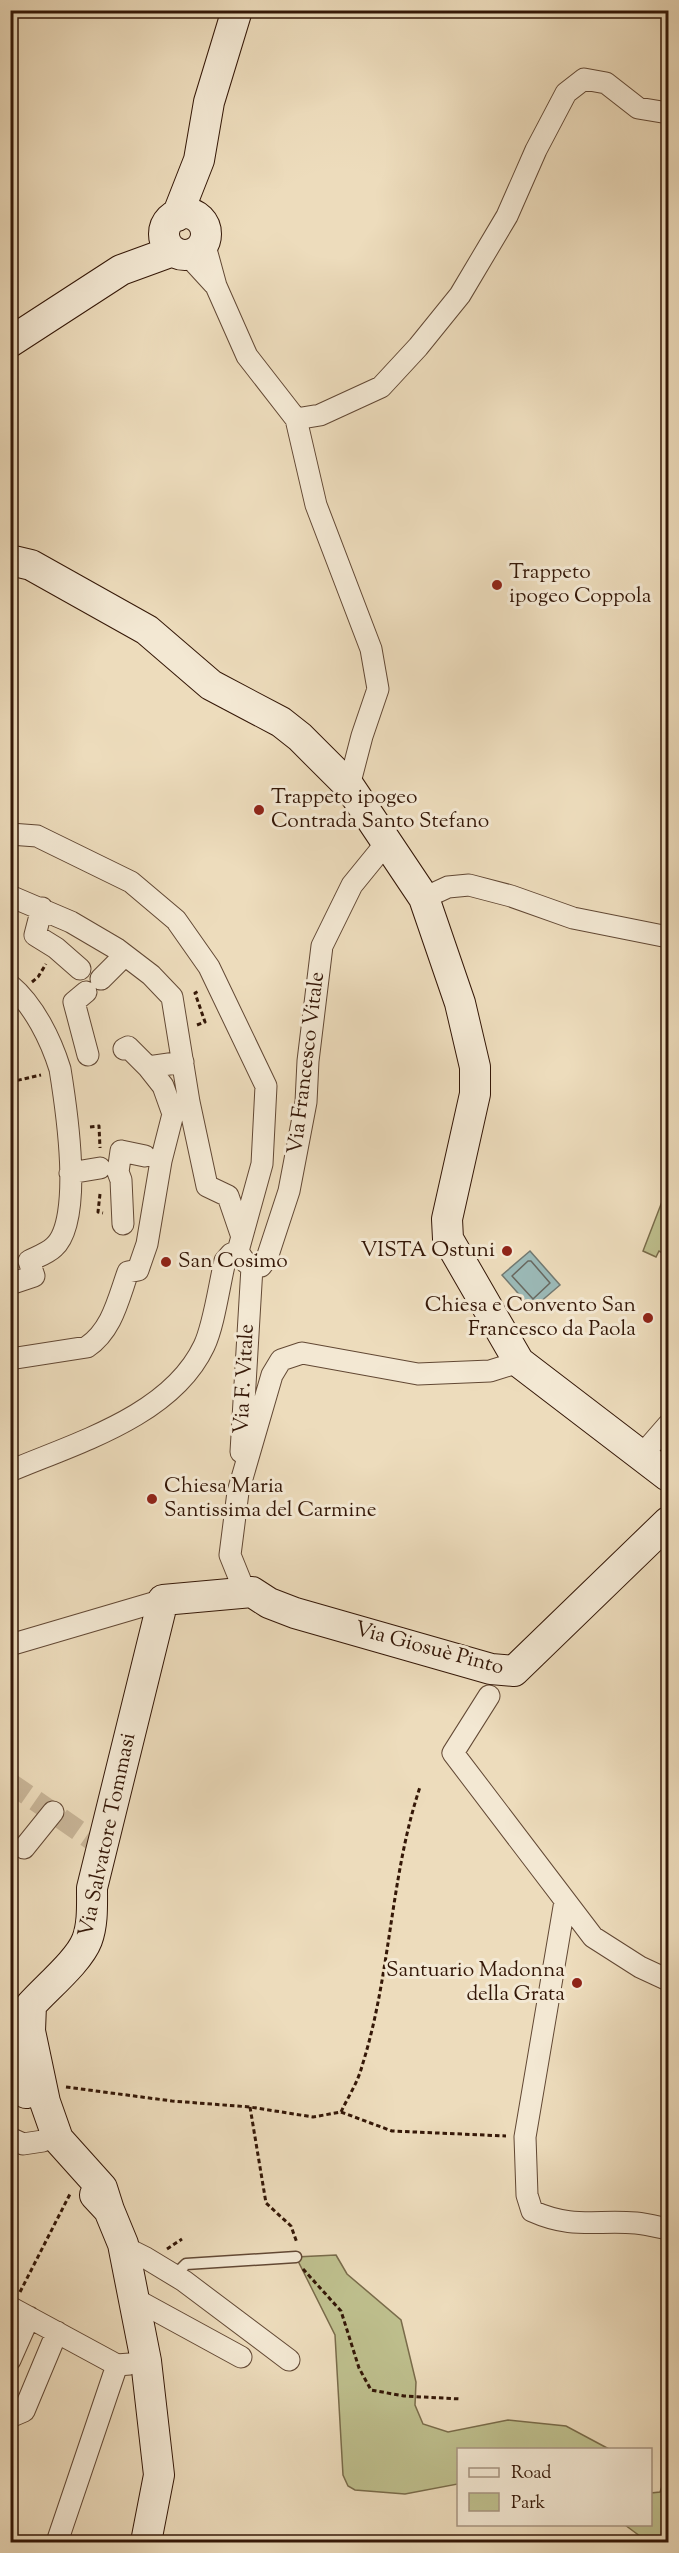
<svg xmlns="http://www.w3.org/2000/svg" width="679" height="2553" font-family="'Sorts Mill Goudy',serif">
<rect width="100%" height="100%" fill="#eddcbc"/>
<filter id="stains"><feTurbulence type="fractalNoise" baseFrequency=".00333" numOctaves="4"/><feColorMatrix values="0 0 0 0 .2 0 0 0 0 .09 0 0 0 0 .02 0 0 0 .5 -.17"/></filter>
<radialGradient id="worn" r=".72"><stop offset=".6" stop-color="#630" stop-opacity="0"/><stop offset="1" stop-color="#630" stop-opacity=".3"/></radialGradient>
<path fill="#bebf8d" stroke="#796b4a" stroke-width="1.5" d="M 663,1199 L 668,1200 L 668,1256 L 659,1251 L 656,1257 L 643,1251 Z
M 336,2255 L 347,2274 L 401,2320 L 416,2382 L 415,2405 L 423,2424 L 448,2432 L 508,2420 L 566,2426 L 609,2449 L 458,2450 L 458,2484 L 405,2494 L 355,2490 L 348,2486 L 343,2475 L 335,2335 L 296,2257 Z
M 664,2481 L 668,2484 L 668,2542 L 648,2542 L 625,2525 L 650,2524 L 651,2493 L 660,2492 Z"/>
<path fill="#9bbab8" stroke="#727971" stroke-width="1.5" d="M 530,1251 L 560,1285 L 532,1309 L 502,1275 Z"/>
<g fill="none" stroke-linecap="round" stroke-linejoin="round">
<path stroke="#686860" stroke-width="1.5" d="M 528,1261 L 531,1261 L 550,1283 L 533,1299 L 512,1276 Z"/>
<path stroke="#c8b598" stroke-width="21" stroke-dasharray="21 10" stroke-linecap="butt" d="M 10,1783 L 102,1847
M 10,2020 L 31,2005"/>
<defs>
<path id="lane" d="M 175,2275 L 186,2264 L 296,2257"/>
<path id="street" d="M 204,242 L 216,286 L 247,356 L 296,419 L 316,505 L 371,649 L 378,689 L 362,736 L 349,786
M 184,255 L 192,260 L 214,284
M 296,419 L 320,415 L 381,387 L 418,347 L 460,295 L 507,216 L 536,150 L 566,93 L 584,79 L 606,83 L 638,108 L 668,113
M 10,834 L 37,836 L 131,882 L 176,920 L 209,967 L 266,1086 L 262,1164 L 238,1251
M 10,896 L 71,922 L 117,949 L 151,975 L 172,997 L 189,1102 L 207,1186 L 228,1196 L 241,1234
M 424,898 L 448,887 L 469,885 L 511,896 L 573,918 L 668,937
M 42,908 L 35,935 L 56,948 L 80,969
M 101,979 L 124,956
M 10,985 C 34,1005 51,1040 60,1069 C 66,1106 84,1221 54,1247 C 48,1253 37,1257 29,1261 L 34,1276 L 10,1284
M 86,992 L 74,1002 L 88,1055
M 124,1049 L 128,1047 L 148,1067 L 183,1062
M 148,1067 L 163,1086 L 173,1114
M 70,1173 L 100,1168
M 123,1224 L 121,1180 L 118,1172 L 121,1151 L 145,1156
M 238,1251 C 244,1262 248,1267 261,1266 L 267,1258 L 289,1191 L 306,1102 L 308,1061 L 322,946 L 352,885 L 387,842
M 10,1359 L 87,1347 C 112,1330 118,1300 128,1272 L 138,1270 L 147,1244 L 161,1161 L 173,1114 L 179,1107 L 189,1102
M 241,1452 L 252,1267
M 641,1456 L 668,1425
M 10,1471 C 76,1443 171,1416 204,1346 C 214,1325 219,1286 225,1261 L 231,1254 L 238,1251
M 245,1592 L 230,1555 L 238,1492 L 272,1375 L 281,1360 L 302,1353 L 418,1374 L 490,1371 L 519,1362
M 10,1645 L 163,1600
M 489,1696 L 453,1753 L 593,1937 L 640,1967 L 668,1980
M 24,1848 L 53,1812
M 565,1901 L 525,2137 L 527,2195 L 532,2211 C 572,2229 595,2220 636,2223 C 646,2224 658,2227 668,2229
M 10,2138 L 23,2144 L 43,2141
M 124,2247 L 146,2258 L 184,2281 L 289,2360
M 133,2298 L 241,2357
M 10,2307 L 117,2365 L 130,2364
M 10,2360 L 29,2317
M 10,2417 L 24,2411 L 57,2332
M 57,2542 L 117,2365"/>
<path id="secondary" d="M164 234a21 21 0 1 1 42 0a21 21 0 1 1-42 0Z
M 177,216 L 199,160 L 209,102 L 237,10
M 10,342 L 121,270 L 173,251
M 10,560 L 31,565 L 147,630 L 211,685 L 281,722 L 300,737 L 349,786 L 424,898 L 460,1003 L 475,1067 L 475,1094 L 447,1219 L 448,1239 L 519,1362 L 668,1476
M 10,2046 L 26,2093
M 95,2195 L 109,2210 L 123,2244 L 146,2361 L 159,2475 L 146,2542
M 109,2210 L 102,2188 L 58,2139 L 45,2102 L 30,2031 L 31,2005 C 47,1987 79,1961 87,1940 C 93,1924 92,1905 92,1888 L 163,1600 L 252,1592 L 269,1603 L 295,1613 L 491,1669 L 514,1671 L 668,1522"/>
</defs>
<use href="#lane" stroke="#624834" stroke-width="13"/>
<use href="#street" stroke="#624834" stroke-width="23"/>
<use href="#secondary" stroke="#341707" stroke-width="32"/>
<path stroke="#341707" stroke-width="3" stroke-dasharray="4.5 3" stroke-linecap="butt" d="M 32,982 L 38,977 L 46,964
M 197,1025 L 205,1022 L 195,993 L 199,991
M 10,1082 L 41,1075
M 90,1127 L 99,1126 L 100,1148
M 100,1194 L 98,1212 L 103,1213
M 66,2087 L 172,2101 L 250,2107 L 313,2117 L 341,2112 C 348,2097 358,2082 362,2066 C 391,1975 390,1877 420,1787
M 250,2107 L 266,2203 L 291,2226 L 297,2243
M 341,2112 L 392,2131 L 506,2136
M 167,2249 L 182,2239
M 303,2269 L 341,2311 L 359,2368 L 371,2390 L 404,2396 L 461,2399
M 20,2292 L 70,2194"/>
<use href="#lane" stroke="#f3e8d3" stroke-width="10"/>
<use href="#street" stroke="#f3e8d3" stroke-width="21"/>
<use href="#secondary" stroke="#f3e8d3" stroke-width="30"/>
</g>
<g fill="#8f2418" stroke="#f3e8d3" stroke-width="2">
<circle cx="497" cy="585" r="6"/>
<circle cx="259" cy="810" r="6"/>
<circle cx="507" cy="1251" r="6"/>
<circle cx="166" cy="1262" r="6"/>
<circle cx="648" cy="1318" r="6"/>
<circle cx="152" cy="1499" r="6"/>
<circle cx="577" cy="1983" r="6"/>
</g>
<g text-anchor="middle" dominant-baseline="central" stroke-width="6" stroke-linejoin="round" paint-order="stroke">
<g font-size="21" fill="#341707" stroke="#f3e8d3" text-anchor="start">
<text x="509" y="573">Trappeto<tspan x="509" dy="24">ipogeo Coppola</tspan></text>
<text x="271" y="798">Trappeto ipogeo<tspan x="271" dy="24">Contrada Santo Stefano</tspan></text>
<text x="495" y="1251" text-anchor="end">VISTA Ostuni</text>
<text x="178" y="1262">San Cosimo</text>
<text x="636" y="1306" text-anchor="end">Chiesa e Convento San<tspan x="636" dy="24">Francesco da Paola</tspan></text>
<text x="164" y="1487">Chiesa Maria<tspan x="164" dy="24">Santissima del Carmine</tspan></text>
<text x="565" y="1971" text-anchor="end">Santuario Madonna<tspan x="565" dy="24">della Grata</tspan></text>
</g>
<g font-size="21" fill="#341707" stroke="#f3e8d3">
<text transform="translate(307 1063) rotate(-83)">Via Francesco Vitale</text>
<text transform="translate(245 1379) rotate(-87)">Via F. Vitale</text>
<text transform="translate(429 1649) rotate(15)">Via Giosuè Pinto</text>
<text transform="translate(108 1835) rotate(-78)">Via Salvatore Tommasi</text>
</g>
</g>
<rect width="679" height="2553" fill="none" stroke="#eddcbc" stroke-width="36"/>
<rect x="12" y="12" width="655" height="2529" fill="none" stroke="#341707" stroke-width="3"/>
<rect x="18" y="18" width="643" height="2517" fill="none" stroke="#341707" stroke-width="1.5"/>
<rect x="457" y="2448" width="195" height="78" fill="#f3e8d3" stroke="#a79481" stroke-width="1.5"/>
<rect x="469" y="2468" width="30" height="9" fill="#f3e8d3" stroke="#a79481" stroke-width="1.5"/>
<text x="511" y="2478" font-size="18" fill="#341707">Road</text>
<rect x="469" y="2493" width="30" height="18" fill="#bebf8d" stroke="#a79481" stroke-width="1.5"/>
<text x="511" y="2508" font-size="18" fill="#341707">Park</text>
<rect width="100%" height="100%" filter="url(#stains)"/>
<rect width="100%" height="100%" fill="url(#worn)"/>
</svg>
